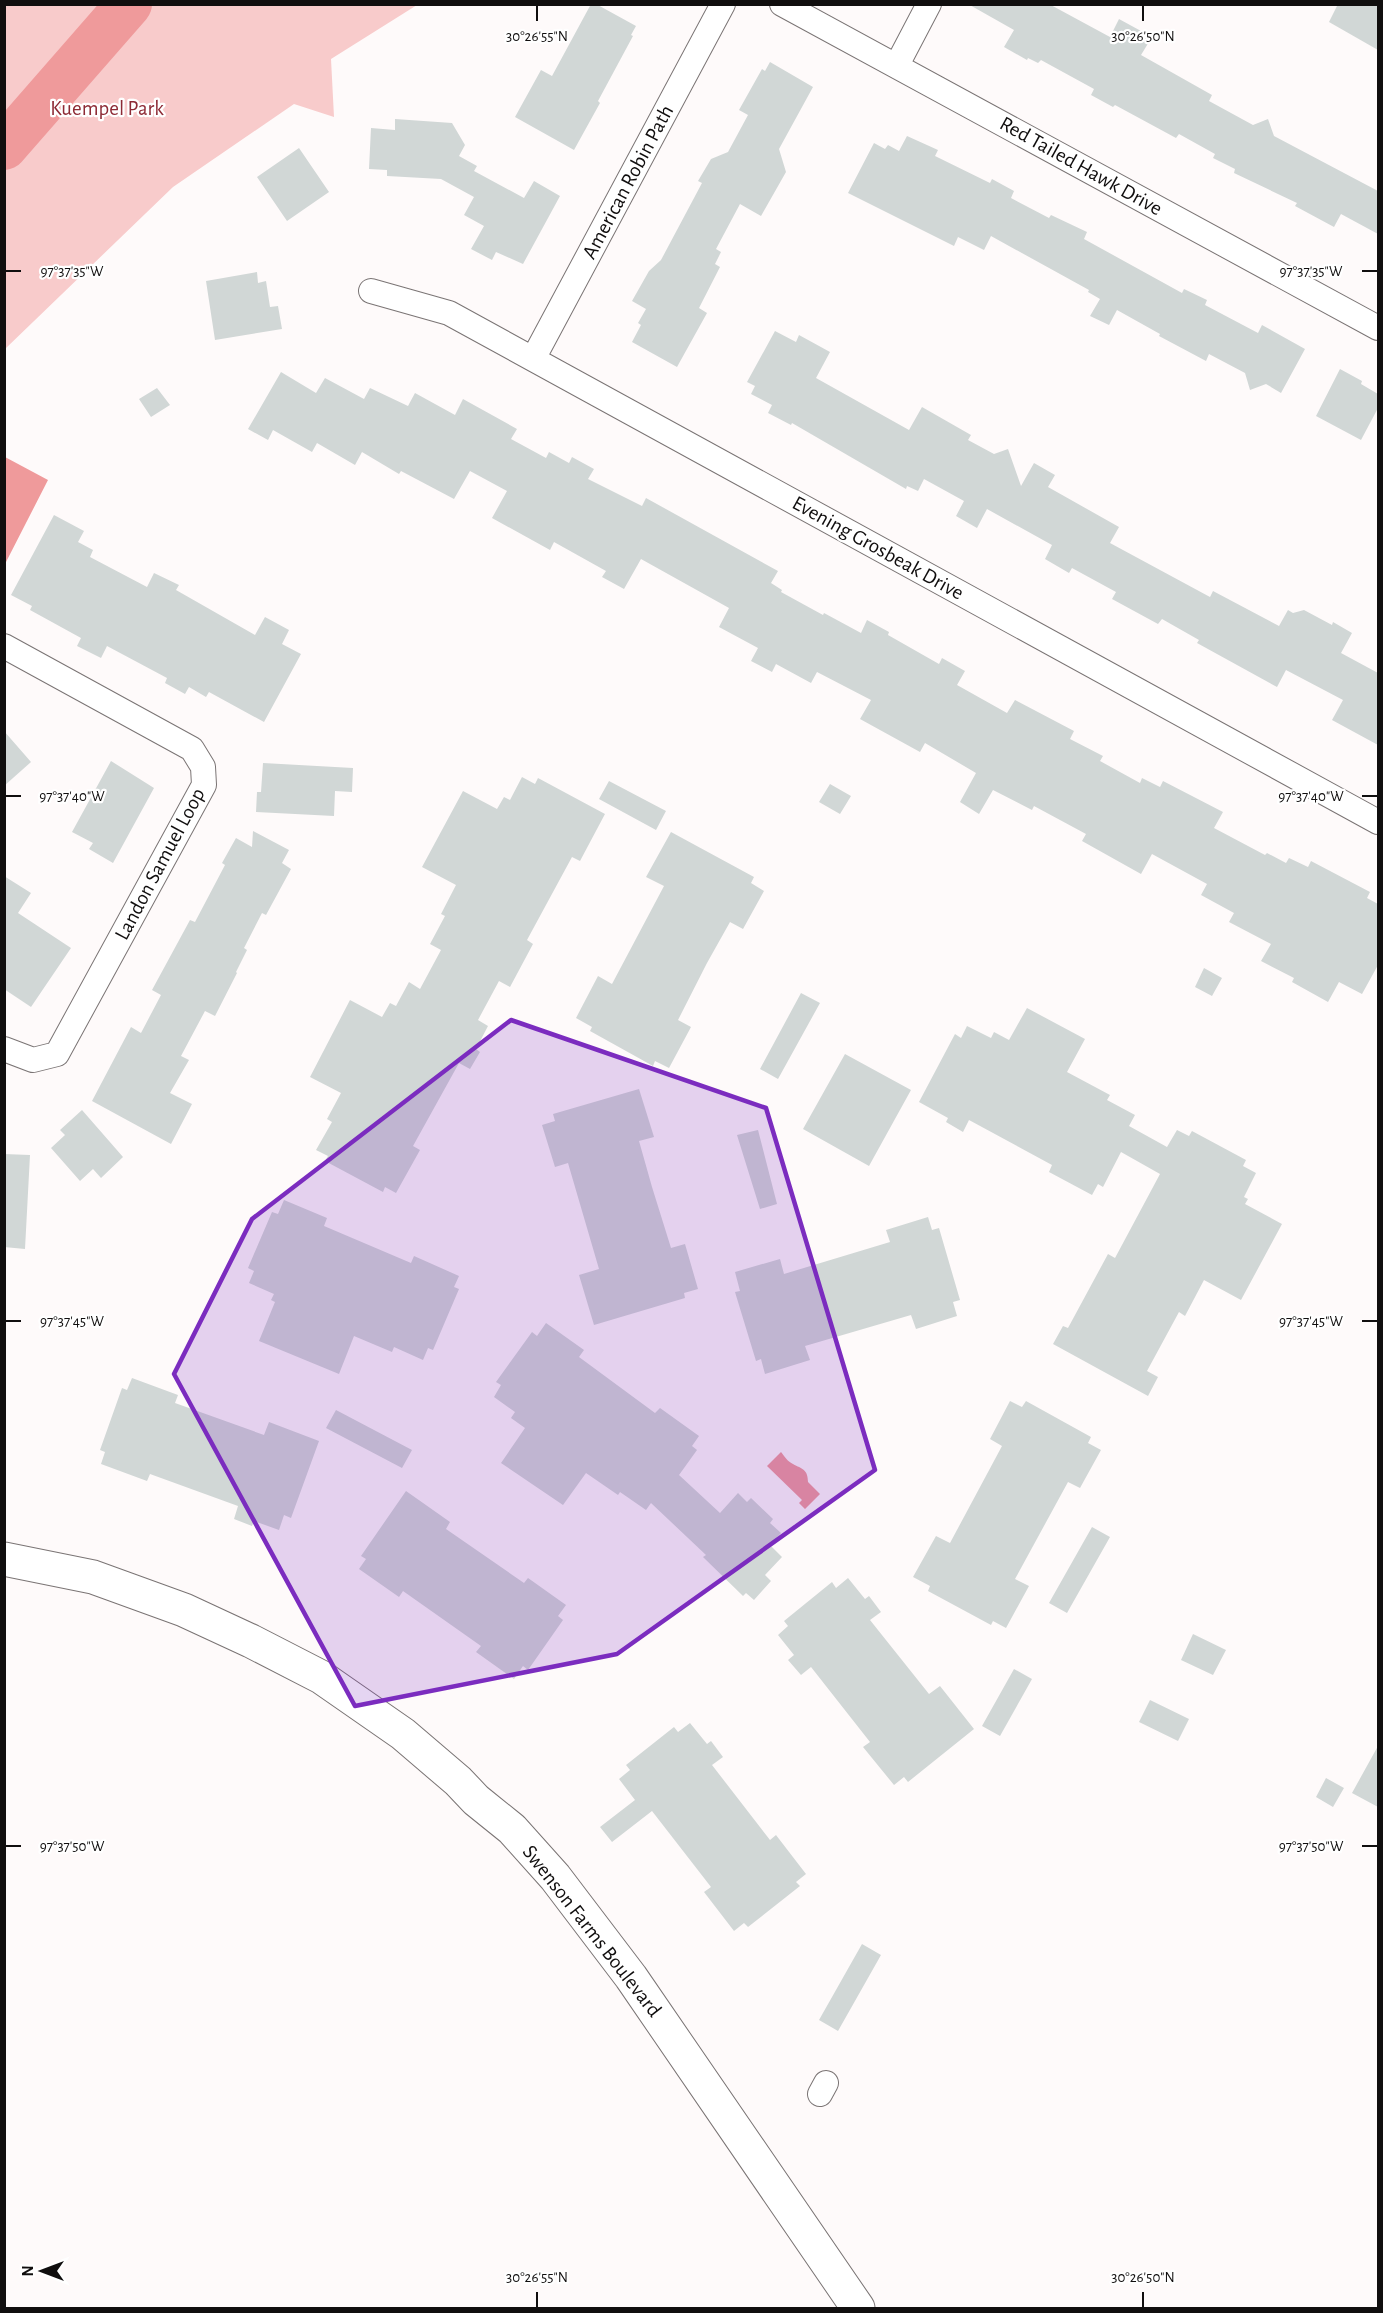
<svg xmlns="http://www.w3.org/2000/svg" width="1383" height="2313" font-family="'Alegreya Sans',sans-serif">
<rect width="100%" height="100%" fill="#fefafa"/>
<path fill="#f8cbcb" d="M 5,4 L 417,4 L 417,5 L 331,59 L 334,117 L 294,104 L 173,187 L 5,349 Z"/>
<path fill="#ef9a9b" d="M 5,457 L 48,480 L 5,564 Z
M 781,1452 C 784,1456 788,1462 793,1464 C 802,1469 808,1469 808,1482 L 820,1494 L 805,1509 L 799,1503 L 802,1500 L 767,1466 Z"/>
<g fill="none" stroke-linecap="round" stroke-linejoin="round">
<path stroke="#ef9a9b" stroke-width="46" d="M 4,147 L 129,4"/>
</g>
<path fill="#d1d7d6" d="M 591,4 L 596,4 L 636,26 L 631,35 L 633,36 L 598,101 L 600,103 L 574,150 L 515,117 L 541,70 L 552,76 Z
M 968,4 L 1049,4 L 1110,37 L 1119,19 L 1152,37 L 1141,55 L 1212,95 L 1209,101 L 1253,125 L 1268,119 L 1274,136 L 1378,191 L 1378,234 L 1341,214 L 1334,227 L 1295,206 L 1297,203 L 1234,173 L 1235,169 L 1213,158 L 1215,154 L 1179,134 L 1176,138 L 1115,105 L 1113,107 L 1091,95 L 1094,89 L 1041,60 L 1038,63 L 1028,58 L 1027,60 L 1004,47 L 1014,30 Z
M 1338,4 L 1378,4 L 1378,50 L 1329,22 Z
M 770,62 L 813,87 L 779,149 L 786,172 L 761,216 L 740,204 L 716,249 L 721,252 L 715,264 L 720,267 L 699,308 L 707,313 L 677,367 L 632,342 L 641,325 L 638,323 L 646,309 L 632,301 L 649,271 L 661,260 L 702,183 L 698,181 L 711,159 L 728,152 L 748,115 L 739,110 L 762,69 L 765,71 Z
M 395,119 L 452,123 L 465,145 L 459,156 L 477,166 L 474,171 L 524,198 L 534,181 L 560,196 L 523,264 L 496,252 L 492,260 L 471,249 L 484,226 L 464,215 L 474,197 L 441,179 L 387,176 L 387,170 L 369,169 L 371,128 L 395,130 Z
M 907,136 L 938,150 L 935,156 L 990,183 L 992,179 L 1014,191 L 1011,198 L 1049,218 L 1051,215 L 1087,232 L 1084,239 L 1182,293 L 1184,289 L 1207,300 L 1205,305 L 1258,333 L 1262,325 L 1305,349 L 1281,393 L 1266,384 L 1250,390 L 1245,373 L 1209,354 L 1206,361 L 1159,336 L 1160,334 L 1117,310 L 1109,325 L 1090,316 L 1100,299 L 1088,292 L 1089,290 L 991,236 L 984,250 L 958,237 L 954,246 L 848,193 L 874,143 L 885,149 L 888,145 L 899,151 Z
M 299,148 L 329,192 L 287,221 L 257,177 Z
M 257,272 L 258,283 L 266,281 L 270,307 L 278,306 L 282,329 L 215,340 L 206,281 Z
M 775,331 L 796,342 L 799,335 L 830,352 L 816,378 L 909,430 L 922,407 L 971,435 L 968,440 L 994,454 L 1008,449 L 1021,486 L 1034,463 L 1055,475 L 1048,487 L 1119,527 L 1110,543 L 1210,597 L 1213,591 L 1279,626 L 1288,610 L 1293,613 L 1304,610 L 1332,625 L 1333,622 L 1352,633 L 1341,653 L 1378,673 L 1378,745 L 1332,720 L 1343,700 L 1286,670 L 1277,687 L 1197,643 L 1199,640 L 1162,619 L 1158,624 L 1112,599 L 1116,592 L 1072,568 L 1069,573 L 1045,559 L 1052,545 L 987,509 L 977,528 L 956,516 L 964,501 L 924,479 L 918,491 L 907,486 L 906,489 L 792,423 L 791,425 L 768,413 L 772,405 L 751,394 L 755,386 L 747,382 Z
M 1340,369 L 1362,381 L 1361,384 L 1378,394 L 1378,408 L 1361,440 L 1316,416 Z
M 281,372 L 316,393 L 325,378 L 364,399 L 370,388 L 408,406 L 415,393 L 455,415 L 463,399 L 517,429 L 511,439 L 546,458 L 549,452 L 569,463 L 572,457 L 594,469 L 588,479 L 642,506 L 646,498 L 778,571 L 771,583 L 782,590 L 781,592 L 823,615 L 824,613 L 861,633 L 867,620 L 889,632 L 888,635 L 939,664 L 942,658 L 965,671 L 957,685 L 1007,713 L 1015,700 L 1074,731 L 1070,739 L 1103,756 L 1100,761 L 1140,783 L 1142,778 L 1160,787 L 1163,781 L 1223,812 L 1214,828 L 1265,855 L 1267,853 L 1286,863 L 1289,858 L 1308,867 L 1311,861 L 1370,892 L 1367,898 L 1378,904 L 1378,965 L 1362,994 L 1339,982 L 1328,1002 L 1292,982 L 1294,978 L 1261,961 L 1271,944 L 1229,922 L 1234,913 L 1201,895 L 1207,884 L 1152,854 L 1141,874 L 1082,841 L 1086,834 L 1034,806 L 1032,810 L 993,790 L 979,814 L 960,802 L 976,773 L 925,743 L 920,752 L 860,719 L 871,700 L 817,672 L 811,683 L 776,664 L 772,672 L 751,661 L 758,648 L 719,627 L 729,608 L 641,559 L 624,589 L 602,577 L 606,571 L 554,542 L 550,550 L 492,518 L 507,491 L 470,471 L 454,499 L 401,471 L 399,474 L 362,452 L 355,465 L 317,443 L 312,452 L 273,430 L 268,440 L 248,429 Z
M 157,388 L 170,405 L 151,417 L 139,399 Z
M 54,515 L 84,531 L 78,542 L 93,550 L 90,557 L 147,587 L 154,573 L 179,585 L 176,590 L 255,635 L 265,617 L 289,630 L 282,644 L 301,654 L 264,722 L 209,692 L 206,697 L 189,687 L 185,694 L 165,683 L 167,678 L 107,646 L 101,658 L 77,646 L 81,638 L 30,610 L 32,606 L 11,595 Z
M 4,731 L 31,762 L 4,786 Z
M 111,761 L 154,788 L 113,863 L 89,849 L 93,843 L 72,832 Z
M 263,763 L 353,768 L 352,792 L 335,791 L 334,816 L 256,812 L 257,792 L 261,792 Z
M 522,777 L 535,784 L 538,778 L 605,814 L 580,861 L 572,857 L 527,940 L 533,944 L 510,987 L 499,981 L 478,1020 L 488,1026 L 476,1049 L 480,1052 L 470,1069 L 459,1063 L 413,1146 L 420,1150 L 396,1193 L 385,1187 L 383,1192 L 325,1161 L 328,1156 L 316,1150 L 332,1122 L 327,1119 L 341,1093 L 310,1077 L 350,1000 L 382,1017 L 390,1003 L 396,1006 L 409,982 L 420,989 L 441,950 L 430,944 L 445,916 L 441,914 L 456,885 L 422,867 L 463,791 L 497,809 L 504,797 L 510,800 Z
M 609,781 L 666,811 L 656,830 L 599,799 Z
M 830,784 L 851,796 L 840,814 L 819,802 Z
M 253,831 L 289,850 L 282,863 L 291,869 L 266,915 L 262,913 L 244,948 L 247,950 L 236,972 L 237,973 L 215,1016 L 205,1011 L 181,1056 L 189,1060 L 170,1093 L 192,1104 L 171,1144 L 92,1101 L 131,1027 L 141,1033 L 161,995 L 152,990 L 190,920 L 195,922 L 225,865 L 222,863 L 236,838 L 252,847 Z
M 671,832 L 754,877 L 751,883 L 764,891 L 743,929 L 730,922 L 707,963 L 678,1020 L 691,1027 L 669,1068 L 655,1061 L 653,1066 L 590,1031 L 592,1027 L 576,1018 L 598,976 L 612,984 L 664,886 L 646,877 Z
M 4,876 L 31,893 L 18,913 L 71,948 L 31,1007 L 4,989 Z
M 1204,968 L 1222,978 L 1212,996 L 1195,987 Z
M 801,993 L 820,1003 L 778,1079 L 760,1069 Z
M 1027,1008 L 1085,1039 L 1067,1072 L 1110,1095 L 1107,1100 L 1135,1115 L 1129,1126 L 1167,1147 L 1177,1130 L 1189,1136 L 1192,1131 L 1246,1160 L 1243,1166 L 1256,1173 L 1244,1197 L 1248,1199 L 1245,1204 L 1282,1224 L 1241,1300 L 1204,1280 L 1185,1316 L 1179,1312 L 1147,1371 L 1158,1377 L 1148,1396 L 1053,1344 L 1063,1326 L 1068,1328 L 1108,1254 L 1115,1258 L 1160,1174 L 1121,1152 L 1103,1187 L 1098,1184 L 1092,1195 L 1049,1172 L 1052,1165 L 969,1120 L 963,1132 L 946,1122 L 948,1118 L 919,1102 L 955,1034 L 961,1038 L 967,1026 L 991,1038 L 994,1032 L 1009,1040 Z
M 845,1054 L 911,1090 L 869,1166 L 803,1129 Z
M 639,1089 L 654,1137 L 639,1141 L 652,1187 L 671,1248 L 685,1244 L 698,1289 L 684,1293 L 685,1298 L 594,1325 L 579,1275 L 599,1269 L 568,1163 L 555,1167 L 542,1125 L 555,1121 L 553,1114 Z
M 82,1110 L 123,1157 L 101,1178 L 93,1169 L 80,1181 L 51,1148 L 65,1135 L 60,1130 Z
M 758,1130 L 777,1204 L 760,1209 L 737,1135 Z
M 4,1154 L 30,1155 L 25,1249 L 4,1247 Z
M 284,1200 L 327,1218 L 324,1226 L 411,1263 L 414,1256 L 459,1276 L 454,1287 L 459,1289 L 433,1350 L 428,1348 L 423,1360 L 394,1347 L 392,1352 L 354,1336 L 339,1374 L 259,1341 L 275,1302 L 271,1300 L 274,1294 L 249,1283 L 254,1271 L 248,1268 L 272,1212 L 278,1214 Z
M 928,1217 L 932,1230 L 939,1228 L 960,1300 L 953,1302 L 957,1316 L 916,1329 L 911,1315 L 805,1346 L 810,1360 L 765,1374 L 761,1359 L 756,1361 L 735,1292 L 740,1291 L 735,1272 L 780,1259 L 784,1274 L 890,1242 L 886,1230 Z
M 546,1323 L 584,1350 L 579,1357 L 655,1413 L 660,1408 L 699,1436 L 692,1446 L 697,1450 L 679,1475 L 720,1513 L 738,1493 L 747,1502 L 751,1498 L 773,1519 L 770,1523 L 781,1533 L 770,1545 L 782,1557 L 765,1575 L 771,1581 L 754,1600 L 746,1593 L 743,1596 L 703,1557 L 706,1555 L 651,1503 L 646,1510 L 620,1492 L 618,1495 L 586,1473 L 563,1505 L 501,1463 L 525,1428 L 511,1418 L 515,1412 L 494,1397 L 501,1385 L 496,1382 L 532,1332 L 537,1336 Z
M 132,1378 L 178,1395 L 175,1403 L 264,1435 L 269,1422 L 319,1441 L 291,1518 L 284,1515 L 279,1530 L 254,1521 L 252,1526 L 234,1519 L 238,1506 L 150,1474 L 147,1481 L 101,1464 L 105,1452 L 100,1450 L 122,1388 L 127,1390 Z
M 1010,1401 L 1022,1407 L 1026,1401 L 1091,1437 L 1088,1443 L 1101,1450 L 1080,1488 L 1068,1482 L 1015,1579 L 1029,1586 L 1006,1628 L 993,1621 L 991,1625 L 928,1591 L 930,1586 L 913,1577 L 936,1536 L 950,1543 L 1002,1446 L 990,1439 Z
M 336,1410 L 412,1450 L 402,1468 L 326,1428 Z
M 406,1491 L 450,1522 L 446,1529 L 524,1583 L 528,1578 L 566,1605 L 558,1616 L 563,1620 L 528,1670 L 523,1666 L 514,1679 L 476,1652 L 481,1646 L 403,1591 L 399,1597 L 359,1569 L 366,1559 L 361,1556 Z
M 1092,1527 L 1110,1537 L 1067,1613 L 1049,1603 Z
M 848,1578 L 865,1599 L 869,1596 L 881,1612 L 870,1620 L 929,1694 L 940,1686 L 974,1729 L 908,1782 L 904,1777 L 894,1785 L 863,1747 L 870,1742 L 811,1667 L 801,1675 L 788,1660 L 794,1655 L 778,1635 L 788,1626 L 784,1621 L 832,1582 L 836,1588 Z
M 1193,1634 L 1226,1650 L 1213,1675 L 1181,1660 Z
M 1014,1669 L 1032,1679 L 1000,1736 L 982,1726 Z
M 1150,1700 L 1189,1719 L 1178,1741 L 1139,1722 Z
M 690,1723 L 707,1744 L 711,1741 L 723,1757 L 712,1765 L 770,1840 L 776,1835 L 806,1874 L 796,1882 L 800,1886 L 748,1927 L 744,1923 L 734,1931 L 704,1892 L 711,1887 L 652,1811 L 612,1842 L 600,1827 L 635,1800 L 619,1779 L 630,1770 L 626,1765 L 674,1727 L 678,1732 Z
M 1378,1746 L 1378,1807 L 1352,1793 Z
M 1326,1778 L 1344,1788 L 1333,1807 L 1316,1797 Z
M 862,1944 L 881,1955 L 838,2031 L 819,2020 Z"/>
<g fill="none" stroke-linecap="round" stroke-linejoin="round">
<defs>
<path id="street" d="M 782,4 L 1378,328
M 897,65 L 929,4
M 371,291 L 449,313 L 1378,822
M 533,359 L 723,4
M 4,646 L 192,749 L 203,767 L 204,785 L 57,1054 L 33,1060 L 4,1049
M 820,2094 L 826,2083"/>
<path id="secondary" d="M 4,1559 L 93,1577 L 184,1610 L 251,1641 L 321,1677 L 403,1734 L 458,1781 L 476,1800 L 512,1829 L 555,1877 L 631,1977 L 858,2308"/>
</defs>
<use href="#street" stroke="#7a7474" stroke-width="26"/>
<use href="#secondary" stroke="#7a7474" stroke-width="35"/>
<use href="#street" stroke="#fff" stroke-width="24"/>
<use href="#secondary" stroke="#fff" stroke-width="33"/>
</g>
<path fill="#7b2cbf" fill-opacity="0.2" stroke="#7b2cbf" stroke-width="4.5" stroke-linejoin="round" d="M 511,1020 L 766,1108 L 875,1470 L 617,1654 L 355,1706 L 174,1374 L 252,1219 Z"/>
<path fill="none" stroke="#100e0e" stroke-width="2" d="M 537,6 L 537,21M 1143,6 L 1143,21M 6,271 L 21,271M 1362,271 L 1377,271M 6,796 L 21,796M 1362,796 L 1377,796M 6,1321 L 21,1321M 1362,1321 L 1377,1321M 6,1846 L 21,1846M 1362,1846 L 1377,1846M 537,2292 L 537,2307M 1143,2292 L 1143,2307"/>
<g text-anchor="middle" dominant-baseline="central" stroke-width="4.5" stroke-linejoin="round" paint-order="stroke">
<g font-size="21" fill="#8d2a35" stroke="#fff">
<text x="107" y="108">Kuempel Park</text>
</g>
<g font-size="21" fill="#100e0e" stroke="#fff">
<text transform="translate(1081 166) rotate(29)">Red Tailed Hawk Drive</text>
<text transform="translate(628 182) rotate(-62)">American Robin Path</text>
<text transform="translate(878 548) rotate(29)">Evening Grosbeak Drive</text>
<text transform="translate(160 864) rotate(-62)">Landon Samuel Loop</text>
<text transform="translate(592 1931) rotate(52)">Swenson Farms Boulevard</text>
</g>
</g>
<g font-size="15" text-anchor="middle" fill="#100e0e" stroke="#fff" stroke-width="4.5" stroke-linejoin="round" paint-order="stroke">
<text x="537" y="41">30°26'55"N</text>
<text x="1143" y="41">30°26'50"N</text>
<text x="1311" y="276">97°37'35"W</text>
<text x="72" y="276">97°37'35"W</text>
<text x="1311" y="801">97°37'40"W</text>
<text x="72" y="801">97°37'40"W</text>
<text x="1311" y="1326">97°37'45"W</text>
<text x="72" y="1326">97°37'45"W</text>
<text x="72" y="1851">97°37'50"W</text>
<text x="1311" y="1851">97°37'50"W</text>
<text x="537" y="2282">30°26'55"N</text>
<text x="1143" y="2282">30°26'50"N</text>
</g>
<rect width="1383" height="2313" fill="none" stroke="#100e0e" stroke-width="12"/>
<g transform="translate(42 2271) rotate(270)" stroke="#ffffff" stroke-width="4.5" paint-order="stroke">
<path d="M0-4.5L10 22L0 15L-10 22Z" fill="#100e0e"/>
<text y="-9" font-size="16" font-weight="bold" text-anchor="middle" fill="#100e0e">N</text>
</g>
</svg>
